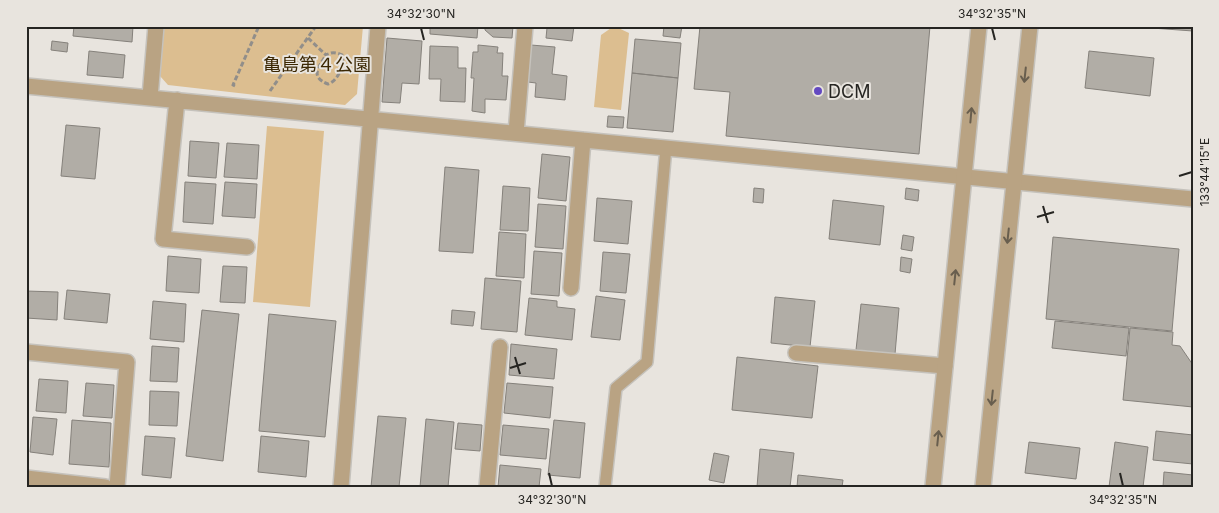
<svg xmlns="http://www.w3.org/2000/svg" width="1219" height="513" font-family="Inter,'Noto Sans JP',sans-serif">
<rect width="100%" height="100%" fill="#e8e4de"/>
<path fill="#dcbe90" d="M 164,26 L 363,26 L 357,94 L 345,105 L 168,85 L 160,76 Z
M 614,26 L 629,33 L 621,110 L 594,107 L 601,35 Z
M 267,126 L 324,131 L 310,307 L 253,302 Z"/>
<path fill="#b1ada6" stroke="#85817b" d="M 74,26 L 133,26 L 132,42 L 73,36 Z
M 430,26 L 478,26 L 477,38 L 430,34 Z
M 485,26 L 513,26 L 512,38 L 493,37 L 485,30 Z
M 536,26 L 574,26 L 572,41 L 546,38 L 547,28 Z
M 664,26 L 682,26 L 680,38 L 663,36 Z
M 700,26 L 930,26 L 919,154 L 726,136 L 730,92 L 694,89 Z
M 1138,26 L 1193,26 L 1193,31 L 1138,27 Z
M 387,38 L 422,41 L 419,84 L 402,83 L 400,103 L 382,102 Z
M 635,39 L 681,43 L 678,78 L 632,73 Z
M 52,41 L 68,43 L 67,52 L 51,50 Z
M 478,45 L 498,47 L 497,53 L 503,53 L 502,76 L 508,76 L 506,100 L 485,99 L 485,113 L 472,111 L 474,78 L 471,78 L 473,52 L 478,52 Z
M 531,45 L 555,47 L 552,74 L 567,76 L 565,100 L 535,97 L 536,83 L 528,82 Z
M 430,46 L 458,47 L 458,68 L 466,68 L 465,102 L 440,101 L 441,79 L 429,79 Z
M 89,51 L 125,55 L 123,78 L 87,75 Z
M 1089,51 L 1154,58 L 1150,96 L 1085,88 Z
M 632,73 L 678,78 L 673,132 L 627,128 Z
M 608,116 L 624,117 L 623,128 L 607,127 Z
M 66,125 L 100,128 L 95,179 L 61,176 Z
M 190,141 L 219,143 L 216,178 L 188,176 Z
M 227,143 L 259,145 L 257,179 L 224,177 Z
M 542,154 L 570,157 L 566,201 L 538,198 Z
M 445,167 L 479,170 L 473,253 L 439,251 Z
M 185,182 L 216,184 L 213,224 L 183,222 Z
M 225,182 L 257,184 L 255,218 L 222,216 Z
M 503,186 L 530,188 L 528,231 L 500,230 Z
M 754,188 L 764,189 L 763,203 L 753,202 Z
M 906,188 L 919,190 L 918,201 L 905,199 Z
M 597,198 L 632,201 L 628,244 L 594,241 Z
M 833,200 L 884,206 L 880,245 L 829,239 Z
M 538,204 L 566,206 L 563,249 L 535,247 Z
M 499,232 L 526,234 L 524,278 L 496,276 Z
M 903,235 L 914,237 L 912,251 L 901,249 Z
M 1053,237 L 1179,249 L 1172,331 L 1046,319 Z
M 534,251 L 562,253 L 559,296 L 531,294 Z
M 603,252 L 630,254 L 626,293 L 600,291 Z
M 168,256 L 201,259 L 199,293 L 166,291 Z
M 901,257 L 912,259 L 910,273 L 900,271 Z
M 223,266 L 247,267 L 245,303 L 220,302 Z
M 485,278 L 521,281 L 517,332 L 481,329 Z
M 67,290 L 110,294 L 107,323 L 64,319 Z
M 26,291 L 58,292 L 57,320 L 26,318 Z
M 596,296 L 625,300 L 620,340 L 591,337 Z
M 775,297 L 815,301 L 810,347 L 771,343 Z
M 529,298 L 557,301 L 557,307 L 575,309 L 572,340 L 525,335 Z
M 153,301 L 186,304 L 184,342 L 150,339 Z
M 861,304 L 899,308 L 895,354 L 856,350 Z
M 202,310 L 239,314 L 223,461 L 186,456 Z
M 452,310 L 475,312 L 473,326 L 451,324 Z
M 269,314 L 336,321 L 325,437 L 259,431 Z
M 1055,321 L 1129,328 L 1126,356 L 1052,348 Z
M 1130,328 L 1173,332 L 1172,345 L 1180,346 L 1193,365 L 1193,407 L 1123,400 Z
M 511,344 L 557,349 L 554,379 L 509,375 Z
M 152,346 L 179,348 L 177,382 L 150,381 Z
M 737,357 L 818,366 L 812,418 L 732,410 Z
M 39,379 L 68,381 L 66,413 L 36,411 Z
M 86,383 L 114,385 L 112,418 L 83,416 Z
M 507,383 L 553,387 L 550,418 L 504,413 Z
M 150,391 L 179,392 L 177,426 L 149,425 Z
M 378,416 L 406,418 L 399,487 L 371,487 Z
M 33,417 L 57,419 L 53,455 L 30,452 Z
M 426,419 L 454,422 L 448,487 L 420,487 Z
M 72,420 L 111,423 L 109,467 L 69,464 Z
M 554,420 L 585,423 L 580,478 L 548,475 Z
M 458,423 L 482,425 L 480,451 L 455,449 Z
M 503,425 L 549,429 L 546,459 L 500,455 Z
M 1156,431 L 1193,435 L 1193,464 L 1153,460 Z
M 145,436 L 175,438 L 171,478 L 142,475 Z
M 261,436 L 309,441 L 306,477 L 258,472 Z
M 1029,442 L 1080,448 L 1076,479 L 1025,473 Z
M 1115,442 L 1148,447 L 1143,487 L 1109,487 Z
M 760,449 L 794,453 L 790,487 L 757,487 Z
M 714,453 L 729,456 L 724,483 L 709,480 Z
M 500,465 L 541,469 L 539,487 L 498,487 Z
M 1164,472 L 1193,475 L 1193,487 L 1163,487 Z
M 798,475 L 843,480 L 842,487 L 797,487 Z"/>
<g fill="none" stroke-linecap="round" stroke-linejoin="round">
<defs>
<path id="service" d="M 605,487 L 616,388 L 647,362 L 666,147"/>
<path id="minor" d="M 26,86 L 1193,199
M 150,97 L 156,26
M 177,100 L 163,239 L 247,247
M 516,133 L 525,26
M 571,288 L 583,140
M 26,352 L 127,362 L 117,487
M 796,353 L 945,366
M 26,478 L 105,487
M 341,487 L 378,26
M 487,487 L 500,347"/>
<path id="tertiary" d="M 933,487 L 979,26
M 983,487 L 1030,26"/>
</defs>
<use href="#service" stroke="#c5c2bc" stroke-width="14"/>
<use href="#minor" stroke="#c5c2bc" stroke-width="18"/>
<use href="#tertiary" stroke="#c5c2bc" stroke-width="18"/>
<path stroke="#918e8a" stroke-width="3" stroke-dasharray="5 2.5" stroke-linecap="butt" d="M 308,38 L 326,55 C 332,52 335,52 342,55 C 345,64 338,81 328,84 C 310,77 318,68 326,55
M 290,61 L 318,68
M 235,86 L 233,85 L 259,26
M 270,91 L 316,26"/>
<use href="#service" stroke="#b9a383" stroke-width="11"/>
<use href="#minor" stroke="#b9a383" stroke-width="15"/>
<use href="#tertiary" stroke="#b9a383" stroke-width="15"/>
</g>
<defs><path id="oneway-shaft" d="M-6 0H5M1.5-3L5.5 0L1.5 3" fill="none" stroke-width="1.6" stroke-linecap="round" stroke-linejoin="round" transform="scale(1.25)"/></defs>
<g stroke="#685e4e">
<use href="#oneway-shaft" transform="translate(1025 75) rotate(96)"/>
<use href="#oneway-shaft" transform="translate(971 115) rotate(-85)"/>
<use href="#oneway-shaft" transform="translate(1008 236) rotate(96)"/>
<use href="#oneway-shaft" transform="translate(955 277) rotate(-84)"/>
<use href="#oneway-shaft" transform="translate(992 398) rotate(96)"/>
<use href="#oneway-shaft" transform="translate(938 438) rotate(-84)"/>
</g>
<path fill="none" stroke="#262522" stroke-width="2" d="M 421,28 L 424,40M 992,28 L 995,40M 1179,176 L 1192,172M 1043,206 L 1048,223M 1037,217 L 1054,212M 515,357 L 520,374M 510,368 L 526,363M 549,473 L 552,486M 1120,473 L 1123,486"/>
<circle fill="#6349c1" stroke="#e8e4de" stroke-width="2" cx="818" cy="91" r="5"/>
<g text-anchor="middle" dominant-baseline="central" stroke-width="4" stroke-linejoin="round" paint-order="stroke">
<g font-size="18" fill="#3c2804" stroke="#e8e4de">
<text x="317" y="64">亀島第４公園</text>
</g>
<g font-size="18" fill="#262522" stroke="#e8e4de" text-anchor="start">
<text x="828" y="91">DCM</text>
</g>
</g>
<rect width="1219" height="513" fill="none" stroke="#e8e4de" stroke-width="55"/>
<rect x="28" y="28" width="1164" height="458" fill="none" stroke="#262522" stroke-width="2"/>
<g font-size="12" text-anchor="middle" fill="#262522">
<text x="421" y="18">34°32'30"N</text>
<text x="992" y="18">34°32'35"N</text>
<text transform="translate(1205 172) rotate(-90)" y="4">133°44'15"E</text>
<text x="552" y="504">34°32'30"N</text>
<text x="1123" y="504">34°32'35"N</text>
</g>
</svg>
